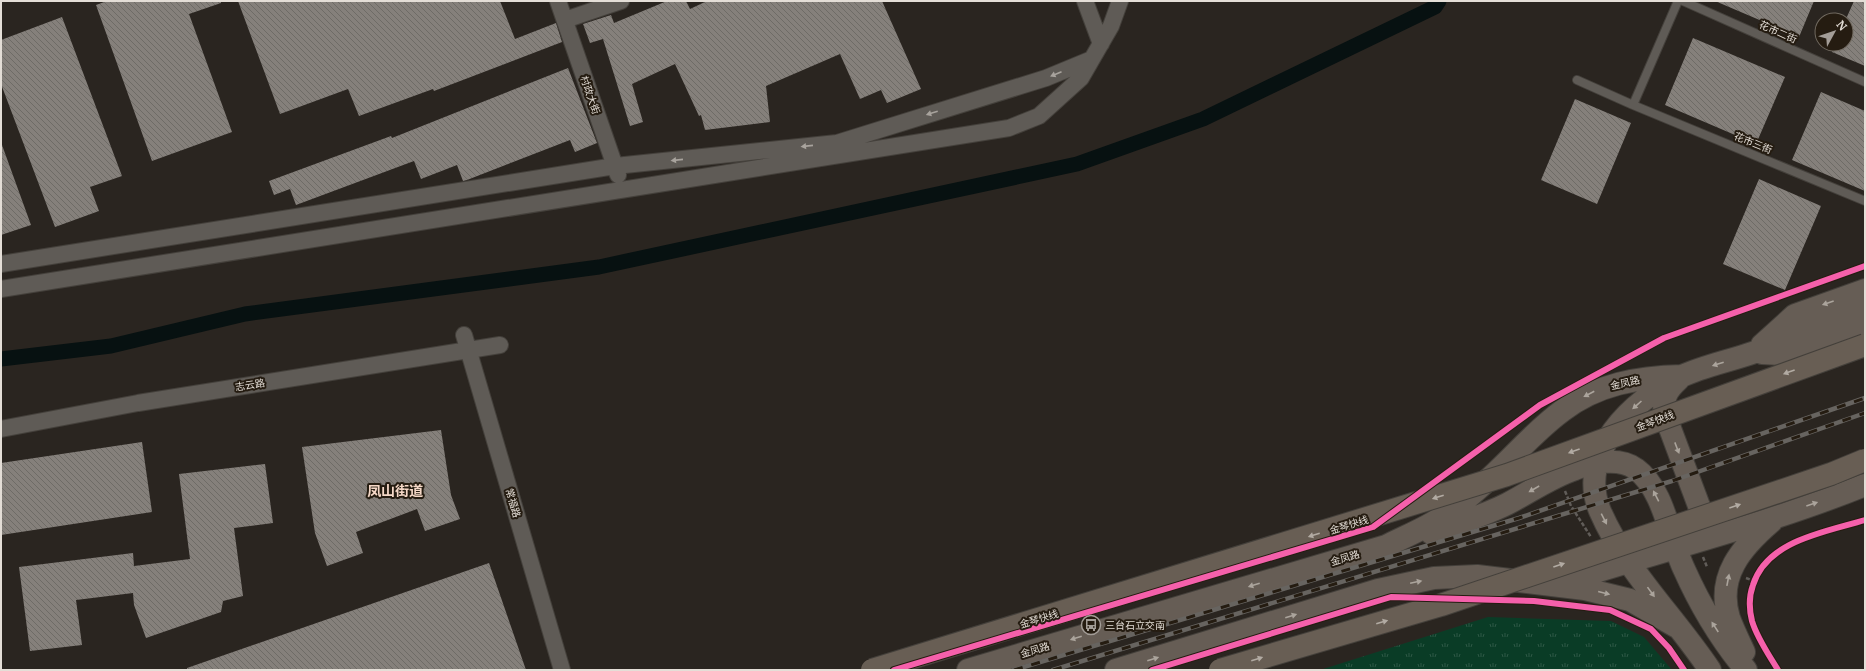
<svg xmlns="http://www.w3.org/2000/svg" width="1866" height="671" font-family="Merriweather,'Noto Sans SC',serif">
<defs>
<pattern id="grass-tufts" width="24" height="20" patternUnits="userSpaceOnUse"><rect width="24" height="20" fill="#0a3c26"/><path d="M3 7l-1-3M5 7V3M7 7l1-3M15 17l-1-3M17 17v-4M19 17l1-3" fill="none" stroke="#2e5845"/></pattern>
<pattern id="building-back-hatch" width="6" height="6" patternUnits="userSpaceOnUse"><rect width="6" height="6" fill="#85807b"/><path d="M-1 5l2 2M0 0l6 6M5-1l2 2" fill="none" stroke="#6e6b66"/></pattern>
</defs>
<rect width="100%" height="100%" fill="#2a2520"/>
<path fill="url(#grass-tufts)" d="M 1488,617 L 1611,621 L 1644,637 L 1672,670 L 1320,670 Z"/>
<g fill="none" stroke-linecap="round" stroke-linejoin="round">
<path stroke="#071111" stroke-width="15" d="M 1,359 L 111,346 L 245,314 L 599,267 L 1077,164 L 1203,119 L 1435,7 L 1439,1"/>
</g>
<path fill="url(#building-back-hatch)" d="M 107,1 L 221,1 L 221,3 L 189,14 L 232,132 L 152,161 L 96,5 Z
M 238,1 L 500,1 L 515,39 L 556,23 L 562,42 L 434,91 L 433,89 L 359,116 L 348,89 L 280,114 Z
M 667,1 L 686,1 L 690,9 L 707,1 L 882,1 L 921,89 L 887,103 L 881,90 L 860,99 L 840,54 L 766,86 L 770,122 L 705,130 L 701,115 L 699,116 L 675,64 L 632,84 L 643,122 L 630,126 L 603,39 L 590,43 L 583,24 L 611,15 L 614,23 Z
M 1715,1 L 1814,1 L 1799,37 Z
M 1854,1 L 1865,1 L 1865,66 L 1832,52 L 1835,44 L 1846,44 L 1846,19 Z
M 62,17 L 122,176 L 90,187 L 99,211 L 55,227 L 1,84 L 1,40 Z
M 1693,38 L 1785,77 L 1756,144 L 1665,105 Z
M 568,68 L 597,143 L 575,152 L 570,140 L 467,180 L 463,181 L 457,165 L 421,179 L 414,161 L 296,205 L 290,189 L 274,195 L 269,181 L 391,136 L 392,138 Z
M 1821,92 L 1865,111 L 1865,191 L 1792,160 Z
M 1575,99 L 1631,123 L 1597,204 L 1541,180 Z
M 2,145 L 31,225 L 1,235 L 1,146 Z
M 1759,179 L 1821,206 L 1785,290 L 1723,264 Z
M 441,430 L 451,495 L 460,519 L 425,531 L 417,509 L 356,532 L 363,553 L 327,566 L 315,533 L 302,447 Z
M 142,442 L 152,512 L 1,535 L 1,463 Z
M 265,464 L 273,523 L 234,528 L 243,596 L 223,601 L 221,612 L 146,638 L 134,605 L 133,593 L 76,600 L 82,645 L 30,651 L 19,567 L 133,553 L 134,566 L 190,559 L 179,474 Z
M 489,563 L 526,670 L 187,670 L 187,668 Z"/>
<g fill="none" stroke-linecap="round" stroke-linejoin="round">
<defs>
<path id="service" d="M 1683,1 L 1865,82
M 1577,80 L 1633,105 L 1865,201
M 1633,105 L 1678,1"/>
<path id="minor" d="M 558,1 L 618,175
M 1085,1 L 1101,44
M 565,20 L 621,1
M 1,264 L 615,166 L 837,143 L 1046,78 L 1092,59
M 1,289 L 1009,128 L 1039,116 L 1081,78 L 1111,26 L 1120,1
M 464,335 L 562,670
M 1,429 L 138,403 L 500,345"/>
<path id="primary" d="M 1762,345 L 1795,315 L 1865,290
M 1762,353 L 1798,355 L 1865,332
M 1678,380 C 1666,391 1662,399 1665,415 L 1699,506 L 1707,519 L 1719,528
M 1431,533 C 1457,524 1483,516 1507,504 C 1530,492 1551,477 1575,469 C 1592,462 1620,457 1636,469 C 1664,489 1670,540 1684,569 C 1700,605 1721,640 1746,670
M 1560,583 C 1662,550 1766,525 1865,485
M 1744,652 C 1739,641 1733,629 1729,618 C 1716,576 1742,547 1771,522
M 968,670 L 1386,546 C 1402,538 1419,531 1434,522 C 1455,510 1474,493 1491,477 C 1515,455 1536,430 1562,411 C 1597,384 1638,377 1682,376
M 1116,670 L 1378,590 L 1434,578 L 1477,576 L 1585,589 L 1630,600 L 1677,627
M 1710,670 C 1674,616 1626,571 1600,511 C 1576,453 1633,400 1680,377 C 1703,366 1730,361 1755,352 C 1792,339 1828,324 1865,311"/>
</defs>
<use href="#service" stroke="#44403b" stroke-width="10"/>
<use href="#minor" stroke="#44403b" stroke-width="18"/>
<use href="#primary" stroke="#44403b" stroke-width="24"/>
<path stroke="#615d59" stroke-width="2.5" stroke-dasharray="4 2" stroke-linecap="butt" d="M 1565,491 L 1571,506 L 1591,537
M 1703,557 L 1707,567
M 1746,578 L 1754,581"/>
<use href="#service" stroke="#5f5b56" stroke-width="8"/>
<use href="#minor" stroke="#5f5b56" stroke-width="16"/>
<use href="#primary" stroke="#665d55" stroke-width="22"/>
<defs>
<path id="rail" d="M 1014,670 L 1519,518 L 1865,398
M 1053,670 L 1672,481 L 1865,413"/>
</defs>
<use href="#rail" stroke="#676460" stroke-width="4.5"/>
<use href="#rail" stroke="#251c11" stroke-width="3" stroke-dasharray="9" stroke-linecap="butt"/>
<defs>
<path id="trunk-bridge" d="M 872,670 L 1507,475 L 1865,345
M 1220,670 L 1441,605 L 1831,474 L 1865,460"/>
</defs>
<use href="#trunk-bridge" stroke="#44403b" stroke-width="24" stroke-linecap="butt"/>
<use href="#trunk-bridge" stroke="#685e54" stroke-width="22"/>
<defs>
<path id="cycleway" d="M 894,670 L 1373,527 L 1540,405 L 1664,338 L 1865,266
M 1152,670 L 1391,597 L 1534,601 L 1610,610 L 1651,629 L 1669,648 L 1684,670
M 1778,670 C 1769,655 1757,638 1752,621 C 1749,609 1749,596 1753,585 C 1767,540 1826,532 1865,520"/>
</defs>
<use href="#cycleway" stroke="#251c11" stroke-width="8"/>
<use href="#cycleway" stroke="#f560ab" stroke-width="6"/>
</g>
<defs><path id="oneway-solid" d="M-6-.8H1V-3.2L6.5 0L1 3.2V.8H-6Z"/></defs>
<g fill="#a8a39d">
<use href="#oneway-solid" transform="translate(1056 74) rotate(157)"/>
<use href="#oneway-solid" transform="translate(932 113) rotate(163)"/>
<use href="#oneway-solid" transform="translate(807 146) rotate(174)"/>
<use href="#oneway-solid" transform="translate(677 160) rotate(174)"/>
</g>
<g fill="#aba49c">
<use href="#oneway-solid" transform="translate(1828 303) rotate(161)"/>
<use href="#oneway-solid" transform="translate(1718 364) rotate(162)"/>
<use href="#oneway-solid" transform="translate(1589 394) rotate(152)"/>
<use href="#oneway-solid" transform="translate(1637 405) rotate(138)"/>
<use href="#oneway-solid" transform="translate(1677 448) rotate(69)"/>
<use href="#oneway-solid" transform="translate(1534 489) rotate(150)"/>
<use href="#oneway-solid" transform="translate(1656 496) rotate(-117)"/>
<use href="#oneway-solid" transform="translate(1812 504) rotate(-19)"/>
<use href="#oneway-solid" transform="translate(1604 519) rotate(63)"/>
<use href="#oneway-solid" transform="translate(1728 580) rotate(-79)"/>
<use href="#oneway-solid" transform="translate(1416 582) rotate(-12)"/>
<use href="#oneway-solid" transform="translate(1254 585) rotate(163)"/>
<use href="#oneway-solid" transform="translate(1651 592) rotate(54)"/>
<use href="#oneway-solid" transform="translate(1604 593) rotate(14)"/>
<use href="#oneway-solid" transform="translate(1291 616) rotate(-17)"/>
<use href="#oneway-solid" transform="translate(1715 627) rotate(-123)"/>
<use href="#oneway-solid" transform="translate(1076 638) rotate(163)"/>
<use href="#oneway-solid" transform="translate(1153 659) rotate(-17)"/>
</g>
<g fill="#b2aba3">
<use href="#oneway-solid" transform="translate(1789 372) rotate(160)"/>
<use href="#oneway-solid" transform="translate(1574 451) rotate(160)"/>
<use href="#oneway-solid" transform="translate(1438 497) rotate(162)"/>
<use href="#oneway-solid" transform="translate(1735 506) rotate(-19)"/>
<use href="#oneway-solid" transform="translate(1314 535) rotate(163)"/>
<use href="#oneway-solid" transform="translate(1559 565) rotate(-19)"/>
<use href="#oneway-solid" transform="translate(1382 622) rotate(-16)"/>
<use href="#oneway-solid" transform="translate(1257 659) rotate(-17)"/>
</g>
<defs>
<symbol id="bus-ring" viewBox="-11 -11 22 22"><circle r="9.5" fill="#251c11" stroke="#a39d97" stroke-width="1.5"/><path d="M-5-6H5V4H4V6H2V4H-2V6H-4V4H-5ZM-3.5-4V0h7V-4ZM-3.5 1.2v1.5H-2V1.2ZM2 1.2v1.5H3.5V1.2Z" fill="#a39d97"/></symbol>
</defs>
<g fill-rule="evenodd">
<use href="#bus-ring" x="1080" y="614" width="22" height="22"/>
</g>
<g text-anchor="middle" dominant-baseline="central" stroke-width="4" stroke-linejoin="round" paint-order="stroke">
<g font-size="10" fill="#e4ded7" stroke="#251c11">
<text transform="translate(1778 32) rotate(24)">花市二街</text>
<text transform="translate(590 95) rotate(71)">村政大街</text>
<text transform="translate(1753 143) rotate(22)">花市三街</text>
<text transform="translate(1625 383) rotate(-13)">金凤路</text>
<text transform="translate(250 385) rotate(-9)">志云路</text>
<text transform="translate(1655 421) rotate(-20)">金琴快线</text>
<text transform="translate(513 503) rotate(74)">常福路</text>
<text transform="translate(1349 525) rotate(-17)">金琴快线</text>
<text transform="translate(1345 558) rotate(-17)">金凤路</text>
<text transform="translate(1039 619) rotate(-17)">金琴快线</text>
<text transform="translate(1035 650) rotate(-17)">金凤路</text>
</g>
<g font-size="10" fill="#e4ded7" stroke="#251c11" text-anchor="start">
<text x="1105" y="625">三台石立交南</text>
</g>
<g font-size="14" font-weight="bold" fill="#f5d8c7" stroke="#251c11">
<text x="395" y="491">凤山街道</text>
</g>
</g>
<rect width="1866" height="671" fill="none" stroke="#e4ded7" stroke-width="4"/>
<g transform="translate(1834 32) rotate(50)"><circle r="19" fill="#251c11" stroke="#716a60"/>
<path d="M0-3L7 15L0 10L-7 15Z" fill="#a39d97"/>
<text y="-6" font-size="11" font-weight="bold" text-anchor="middle" fill="#e4ded7">N</text>
</g>
</svg>
